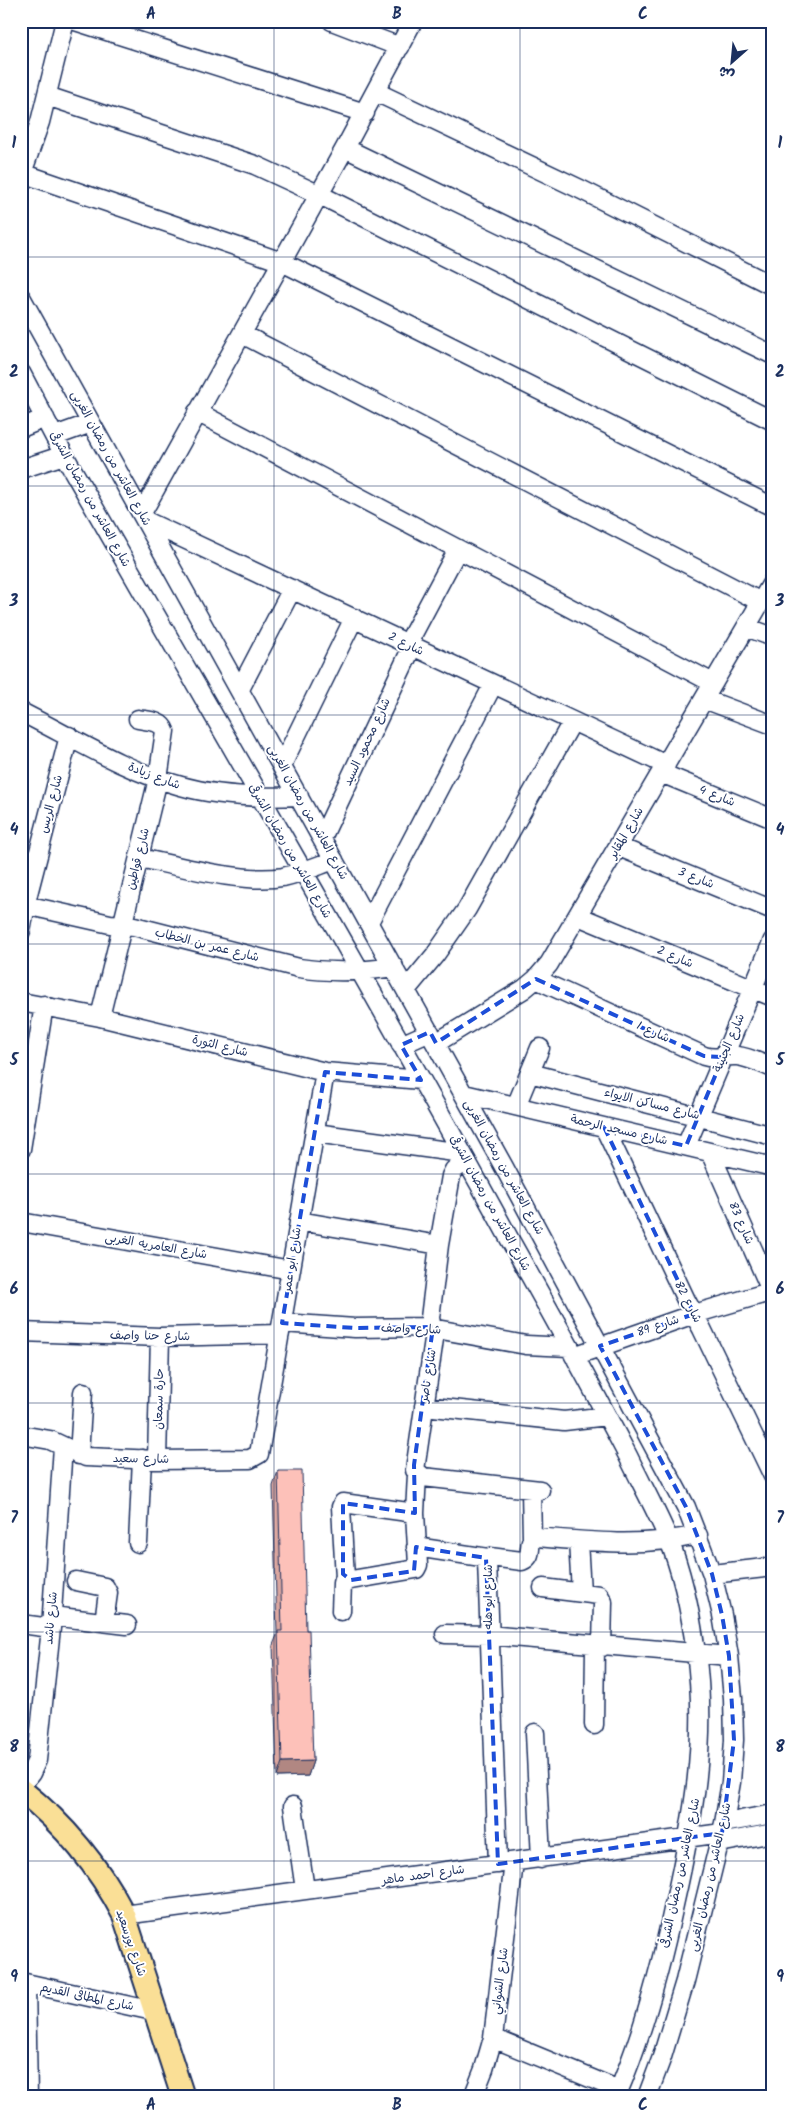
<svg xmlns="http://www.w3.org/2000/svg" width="794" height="2118" font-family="Kalam,'Playpen Sans Arabic',sans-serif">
	<rect width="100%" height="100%" fill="#fff"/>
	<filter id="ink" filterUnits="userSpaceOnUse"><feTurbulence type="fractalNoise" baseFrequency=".02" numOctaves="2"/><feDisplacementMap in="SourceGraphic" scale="10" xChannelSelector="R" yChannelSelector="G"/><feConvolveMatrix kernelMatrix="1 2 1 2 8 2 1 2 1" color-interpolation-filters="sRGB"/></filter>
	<g filter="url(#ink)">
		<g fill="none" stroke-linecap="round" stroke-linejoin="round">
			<g stroke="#1b2f5e" stroke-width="21">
				<path id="minor" d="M75,21L365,113
					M332,21L400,47
					M376,92L582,190L773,286
					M47,96L255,165L320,195L773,421
					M345,148L773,355
					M22,173L282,262L773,507
					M21,176L40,122L65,21
					M21,297L504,1167L686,1507L712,1574L722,1615L729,1656L733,1698L734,1740L731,1782L724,1823L685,1981L662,2057L647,2097
					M242,334L761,602
					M21,373L64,455C213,716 366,976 510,1240C550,1311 590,1383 628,1456C641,1483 656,1510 668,1538C683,1573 691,1615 696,1653C708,1739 693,1821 674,1905C660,1971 643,2035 616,2097
					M197,412L713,683
					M21,428L45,418
					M55,436L91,423
					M21,469L64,455
					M142,513L345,148L413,21
					M146,521L666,765
					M746,627L773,637
					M407,645L458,549
					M240,689L292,589
					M704,699L773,725
					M21,712C73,738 125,771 181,786C220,797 259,798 299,796
					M282,765L354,618
					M661,773L773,819
					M322,838L412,647
					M619,847L773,910
					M139,858C179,866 244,884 283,877C301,873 317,866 334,860
					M21,904L110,924L134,926L299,968C331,973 361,972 394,967
					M578,916L773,997
					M369,922L493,685
					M21,931L28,894L69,736
					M536,979L704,1056C716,1060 725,1055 737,1056C749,1057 762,1064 773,1068
					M406,990L435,955L467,909L572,722
					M21,1002L100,1017L325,1072L421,1080
					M100,1017L158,779L165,731C161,720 148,721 138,719
					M436,1043L524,989L536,979L549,964L773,581
					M401,1045L430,1032
					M530,1073L773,1136
					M464,1094L773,1167
					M516,1106L540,1048
					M604,1127L686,1300L702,1329L773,1476
					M315,1133L462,1153
					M686,1146L773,940
					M21,1149L44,1005
					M710,1152L773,1295
					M466,1160L454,1170L451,1176L439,1245L430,1318L434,1339L415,1470L423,1477L540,1490
					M299,1221L439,1245
					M21,1222L291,1270
					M282,1323L355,1328L425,1327L526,1345L569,1347
					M21,1332L160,1337L280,1334
					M574,1356L694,1314L773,1291
					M424,1406L564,1421L607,1416
					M21,1435L50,1440L86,1457L157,1460L250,1459L259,1454L325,1072
					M79,1455L83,1392
					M157,1460L160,1337
					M531,1489L532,1539
					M415,1513L343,1503L341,1507L345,1578L351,1580L416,1569L418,1565L415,1513L417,1474
					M578,1541L581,1592
					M138,1543L142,1459
					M416,1547L488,1558
					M712,1574L773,1567
					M76,1581L105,1587L108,1593L104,1622
					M543,1588L599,1595L603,1602L602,1647
					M341,1611L342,1583L345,1578
					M52,1616L127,1625
					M21,1624L51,1628
					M445,1634L488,1635L729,1656
					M594,1725L595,1646
					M535,1733L541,1859
					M21,1786L31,1773L37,1760L51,1628L63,1446
					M293,1806L305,1890
					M724,1823L773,1814
					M719,1843L773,1833
					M498,1864L487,1560L490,1557L522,1561C532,1557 529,1550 531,1541L537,1537C591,1542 644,1547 698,1535
					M124,1915L722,1833
					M21,1982L153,2011
					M26,1983L28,2097
					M493,2038L619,2090
					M473,2097L484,2069L493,2038L514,1862"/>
			</g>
			<g stroke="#1b2f5e" stroke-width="26">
				<path id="major" d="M21,1790C65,1825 98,1865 124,1915L183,2097"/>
			</g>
			<use href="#minor" stroke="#fff" stroke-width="18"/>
			<use href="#major" stroke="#fadf96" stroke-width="22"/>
		</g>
		<path fill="#daa69f" stroke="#1b2f5e" d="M278,1471L306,1630L313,1761L308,1776L277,1777L273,1645L277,1635L273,1486Z"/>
		<path fill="#b18782" stroke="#1b2f5e" d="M313,1761L308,1776L277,1777L282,1762Z"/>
		<path fill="#fdc1b9" stroke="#1b2f5e" d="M278,1471H302L306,1630H309L313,1761L282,1762L278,1631H282Z"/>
	</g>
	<path fill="none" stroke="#1d4ed8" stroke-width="4" stroke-dasharray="10 6" stroke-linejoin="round" d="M536,979L704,1056L723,1057L686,1146L604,1127L694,1314L600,1346L686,1507L712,1574L722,1615L729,1656L734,1740L722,1833L498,1864L486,1558L416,1547L414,1571L351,1580L343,1574V1503L415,1513L414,1465L433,1327L355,1328L282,1323L325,1072L421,1080L401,1045L430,1032L436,1043Z"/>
	<path fill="none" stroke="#1b2f5e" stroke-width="1" stroke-opacity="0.55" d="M274,21V2097M520,21V2097M21,257H773M21,486H773M21,715H773M21,944H773M21,1174H773M21,1403H773M21,1632H773M21,1861H773"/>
	<g text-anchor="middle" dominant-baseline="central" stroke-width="4" stroke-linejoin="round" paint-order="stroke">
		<g font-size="12" fill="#1b2f5e" stroke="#fff">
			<text transform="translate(111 458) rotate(61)">شارع العاشر من رمضان الغربى</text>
			<text transform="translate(90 499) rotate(61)">شارع العاشر من رمضان الشرقى</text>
			<text transform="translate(406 644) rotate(26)">شارع 2</text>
			<text transform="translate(367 742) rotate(-65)">شارع محمود السيد</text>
			<text transform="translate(154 776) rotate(21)">شارع زيادة</text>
			<text transform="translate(717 796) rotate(22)">شارع 4</text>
			<text transform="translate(51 804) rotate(-75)">شارع الريس</text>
			<text transform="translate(308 812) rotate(61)">شارع العاشر من رمضان الغربى</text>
			<text transform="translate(626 833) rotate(-60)">شارع المقابر</text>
			<text transform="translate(290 851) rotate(60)">شارع العاشر من رمضان الشرقى</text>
			<text transform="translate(138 859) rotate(-76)">شارع قواطين</text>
			<text transform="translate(696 878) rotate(22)">شارع 3</text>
			<text transform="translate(207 945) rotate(14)">شارع عمر بن الخطاب</text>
			<text transform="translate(675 957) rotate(23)">شارع 2</text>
			<text transform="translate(653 1032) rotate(24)">شارع 1</text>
			<text transform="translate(729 1043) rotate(-67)">شارع الجنينة</text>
			<text transform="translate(220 1046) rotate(14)">شارع الثورة</text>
			<text transform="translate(652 1104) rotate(14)">شارع مساكن الايواء</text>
			<text transform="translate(619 1130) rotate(13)">شارع مسجد الرحمة</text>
			<text transform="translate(504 1167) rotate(61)">شارع العاشر من رمضان الغربى</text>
			<text transform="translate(490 1203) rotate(61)">شارع العاشر من رمضان الشرقى</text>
			<text transform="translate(741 1223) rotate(66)">شارع 83</text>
			<text transform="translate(156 1246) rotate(10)">شارع العامريه الغربى</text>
			<text transform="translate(292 1260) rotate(-81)">شارع ابو عمر</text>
			<text transform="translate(688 1302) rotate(62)">شارع 82</text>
			<text transform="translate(658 1326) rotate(-19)">شارع 89</text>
			<text transform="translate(411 1329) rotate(2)">شارع واصف</text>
			<text transform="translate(150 1336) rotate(1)">شارع حنا واصف</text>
			<text transform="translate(428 1376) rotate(-81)">شارع ناصر</text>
			<text transform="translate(159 1399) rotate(-89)">حارة سمعان</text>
			<text transform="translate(141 1459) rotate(1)">شارع سعيد</text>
			<text transform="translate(488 1597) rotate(-90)">شارع ابو هله</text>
			<text transform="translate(51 1618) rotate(-85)">شارع ناشد</text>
			<text transform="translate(680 1873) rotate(-78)">شارع العاشر من رمضان الشرقى</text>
			<text transform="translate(423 1875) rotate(-8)">شارع احمد ماهر</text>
			<text transform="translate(710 1877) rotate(-77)">شارع العاشر من رمضان الغربى</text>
			<text transform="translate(131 1943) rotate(71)">شارع بورسعيد</text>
			<text transform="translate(500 1981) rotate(-83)">شارع الشواني</text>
			<text transform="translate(87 1997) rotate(12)">شارع المطافى القديم</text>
		</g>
	</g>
	<rect width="794" height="2118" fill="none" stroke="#fff" stroke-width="55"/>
	<g transform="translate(732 62) rotate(207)" stroke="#ffffff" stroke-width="4" paint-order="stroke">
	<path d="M0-4L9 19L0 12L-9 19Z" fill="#1b2f5e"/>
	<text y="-8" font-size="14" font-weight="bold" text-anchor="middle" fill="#1b2f5e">ش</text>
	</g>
	<rect x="28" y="28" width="738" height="2062" fill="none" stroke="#1b2f5e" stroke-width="2"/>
	<g font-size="16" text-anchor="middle" font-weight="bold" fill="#1b2f5e">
		<text x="151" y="19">A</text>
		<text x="397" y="19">B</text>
		<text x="643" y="19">C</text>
		<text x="14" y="148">1</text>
		<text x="780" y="148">1</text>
		<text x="14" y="377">2</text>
		<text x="780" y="377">2</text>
		<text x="14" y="606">3</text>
		<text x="780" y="606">3</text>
		<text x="14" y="835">4</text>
		<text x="780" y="835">4</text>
		<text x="14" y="1065">5</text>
		<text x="780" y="1065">5</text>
		<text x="14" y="1294">6</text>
		<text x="780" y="1294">6</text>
		<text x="14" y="1523">7</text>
		<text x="780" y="1523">7</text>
		<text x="14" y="1752">8</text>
		<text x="780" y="1752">8</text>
		<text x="14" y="1982">9</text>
		<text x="780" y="1982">9</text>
		<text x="151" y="2110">A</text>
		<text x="397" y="2110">B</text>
		<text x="643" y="2110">C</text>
	</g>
</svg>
